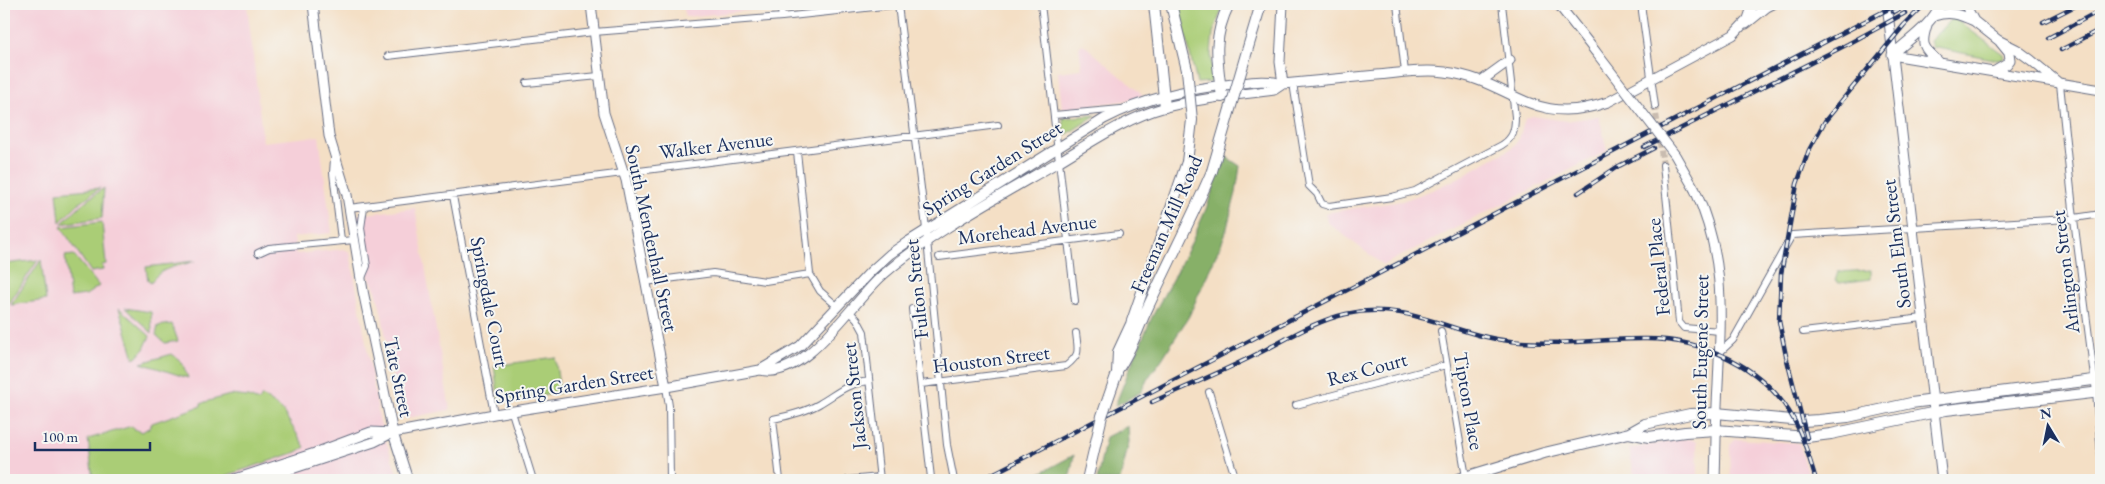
<svg xmlns="http://www.w3.org/2000/svg" width="2105" height="484" font-family="'EB Garamond',serif">
	<rect width="100%" height="100%" fill="#f6f6f2"/>
	<filter id="ink" filterUnits="userSpaceOnUse"><feTurbulence type="fractalNoise" baseFrequency=".02" numOctaves="2"/><feDisplacementMap in="SourceGraphic" scale="10" xChannelSelector="R" yChannelSelector="G"/><feConvolveMatrix kernelMatrix="1 2 1 2 8 2 1 2 1" color-interpolation-filters="sRGB"/></filter>
	<filter id="wash" filterUnits="userSpaceOnUse"><feTurbulence type="fractalNoise" baseFrequency=".0096" numOctaves="4" result="noise"/><feDisplacementMap in="SourceGraphic" scale="20" xChannelSelector="R" yChannelSelector="G"/><feGaussianBlur stdDeviation="1.12" result="paint"/><feColorMatrix in="noise" values="0 0 0 0 0 0 0 0 0 0 0 0 0 0 0 0 0 1.4 0 .05"/><feComposite in="paint" operator="in"/></filter>
	<g filter="url(#wash)">
		<rect width="100%" height="100%" fill="#f4dfc5"/>
		<path fill="#f5cfd9" d="M4,4H247L263,142L319,136L332,233L294,237L296,254L344,249L350,252L380,422L399,480H4Z
			M683,4H817L685,17Z
			M1083,44L1143,95L1131,100L1062,109L1058,72L1082,69L1079,47Z
			M1532,116L1567,121L1599,116L1607,151L1383,265L1327,222L1325,213L1402,201L1430,191L1454,180L1512,148L1519,139L1525,119Z
			M415,208L450,410L407,418L402,417L399,412L382,315L376,291L364,266L357,215Z
			M1679,439H1691L1697,442L1698,480H1635L1629,449Z
			M1736,439L1799,443L1810,480H1731L1730,445Z"/>
		<path fill="#aacd76" stroke="#627e6a" d="M1178,4H1224L1213,33L1211,53L1212,82L1197,83Z
			M1955,19L2003,54L2004,59L1998,60L1932,47L1930,41L1950,20Z
			M1096,115L1066,135L1064,134L1063,118Z
			M100,188L78,204L60,222L57,192Z
			M104,188L102,218L61,224L83,203Z
			M102,222L106,264L102,265L103,270L91,272L61,227Z
			M74,255L99,286L86,295L70,297L65,256Z
			M38,260L8,305L4,306V284L5,295H7L4,264Z
			M41,260L46,300L11,305Z
			M195,261C180,266 159,267 151,283L148,281L146,267Z
			M1871,270V279L1839,283L1835,281L1838,272Z
			M119,308L150,336L144,349L136,358H134Z
			M125,308L151,312L152,333Z
			M172,324L178,341L165,343L156,335L158,326Z
			M172,354L182,362L188,378L141,363Z
			M555,357L560,393L499,402L494,366Z
			M230,395L248,397L259,401L262,396L282,410L305,447L297,452L213,480H93L88,439L132,426L134,429L142,432L150,427L152,423L201,406V404L205,402Z"/>
		<path fill="#87b067" stroke="#517062" d="M1225,156L1240,166L1236,193L1225,235L1189,316L1162,359L1148,378L1141,392L1115,406L1129,370L1152,317L1189,248L1206,209Z
			M1128,426L1129,442L1120,480H1097L1106,437Z
			M1074,455L1069,480H1029V479Z"/>
	</g>
	<g filter="url(#ink)">
		<g fill="none" stroke-linecap="round" stroke-linejoin="round">
			<path stroke="#c9bcb0" stroke-width="6" stroke-dasharray="6 3" stroke-linecap="butt" d="M1655,106L1663,165"/>
			<g stroke="#676d82" stroke-width="8">
				<path id="street" d="M780,4L782,17
					M1041,4L1075,301
					M1397,4L1405,72
					M1641,4L1655,106
					M898,5L925,220L947,445L954,480
					M388,56L594,32L782,17L902,4
					M527,83L599,76
					M1293,83L1309,186L1317,194L1322,204L1329,206L1392,197L1415,191L1502,145C1513,138 1515,130 1515,117L1502,4
					M2060,84L2074,219L2096,392L2101,456
					M1054,115L1121,109
					M797,152L810,274L820,291L838,307
					M334,159L333,173L341,240
					M1663,165L1679,322L1684,328L1720,331
					M453,196L494,414
					M349,208L998,125
					M258,253L269,248L354,240
					M939,257L1119,234
					M361,280L367,266L361,228L364,207
					M645,282L713,273L765,281L810,274
					M912,309L931,478L929,480
					M850,312L857,319L864,332L880,480
					M1441,331L1466,477
					M1803,332L1923,318
					M1719,353L1733,340L1792,235L2068,219L2101,214
					M921,384L1066,366C1081,354 1078,351 1076,333
					M666,387L669,406L670,480
					M1209,392L1236,480
					M1296,405L1446,365
					M512,412L533,480
					M780,480L773,419C788,416 805,412 819,404C838,393 845,384 869,381
					M848,480L880,477"/>
			</g>
			<g stroke="#676d82" stroke-width="11">
				<path id="secondary" d="M313,4L329,136L347,195L363,291L393,433L408,480
					M591,4L604,113L626,180L666,387
					M1558,4L1595,51
					M1887,4L1942,480
					M1965,4L1974,21L1998,40L2016,49L2031,60L2060,84
					M1934,16C1950,11 1959,14 1974,21
					M1746,24L1767,7L1773,4
					M1927,25C1920,46 1924,48 1939,62
					M1892,55L2101,90
					M1892,55C1908,40 1933,24 1940,4
					M1995,71L2007,64L2010,60L2009,53L2000,42
					M1481,81L1510,60
					M1283,84L1280,62L1283,4
					M1695,190C1726,258 1721,313 1718,385C1716,417 1716,448 1715,480
					M760,370C805,382 854,299 884,274C935,230 1000,196 1058,162C1093,141 1126,118 1166,107C1201,98 1238,95 1274,90L1283,84
					M232,480L315,453L371,432L393,433L494,414L666,387L760,370L800,346L871,271L890,254L909,241L1104,119C1145,98 1187,89 1233,84C1250,82 1266,79 1283,84C1314,81 1346,78 1377,75C1400,73 1423,69 1445,72C1512,80 1530,129 1608,102L1733,35L1748,19L1753,4
					M258,480L374,442L390,434"/>
			</g>
			<g stroke="#676d82" stroke-width="12">
				<path id="primary" d="M1154,4L1165,107
					M1171,4L1187,70
					M1247,51L1261,4
					M1222,97C1217,61 1212,38 1229,4
					M1118,369C1132,350 1138,327 1148,307C1169,261 1192,218 1212,171
					M1117,373L1118,352L1131,324L1187,162
					M1629,433L1649,437L1685,432L1716,430L1807,437L1831,434L1946,410L2101,392
					M1455,480L1544,453L1629,433L1645,424L1690,414L1716,413L1803,421L1819,420L1848,417L1911,403L2101,379"/>
			</g>
			<use href="#street" stroke="#fff" stroke-width="6"/>
			<use href="#secondary" stroke="#fff" stroke-width="9"/>
			<use href="#primary" stroke="#fff" stroke-width="10"/>
			<g stroke="#1b2f5e" stroke-width="4.5">
				<path id="rail" d="M1893,12L1908,4
					M2043,22L2079,4
					M2048,38L2101,10
					M2061,50L2101,29
					M1644,147L1848,44L1905,13
					M1578,193L1617,167L1654,148
					M1152,402C1188,386 1224,371 1259,353C1287,339 1315,321 1346,314C1408,300 1452,335 1510,341C1554,346 1599,339 1643,339C1702,338 1765,366 1794,420C1804,438 1810,460 1816,480
					M1807,438L1786,356L1779,321L1781,274L1797,184L1809,150L1825,121L1904,25L1925,4
					M981,480L1898,4"/>
			</g>
			<use href="#rail" stroke="#f6f6f2" stroke-width="2.5" stroke-dasharray="8" stroke-linecap="butt"/>
			<g stroke="#676d82" stroke-width="11" stroke-linecap="butt">
				<path id="secondary-bridge" d="M1595,51L1675,155L1695,190"/>
			</g>
			<g stroke="#676d82" stroke-width="12" stroke-linecap="butt">
				<path id="primary-bridge" d="M1187,162L1192,120L1187,70
					M1212,171L1247,51
					M1087,480L1102,416L1117,373"/>
			</g>
			<use href="#secondary-bridge" stroke="#fff" stroke-width="9"/>
			<use href="#primary-bridge" stroke="#fff" stroke-width="10"/>
		</g>
	</g>
	<g text-anchor="middle" dominant-baseline="central" stroke-width="4" stroke-linejoin="round" paint-order="stroke">
		<g font-size="20" fill="#1b2f5e" stroke="#f6f6f2">
			<text transform="translate(716 145) rotate(-7)">Walker Avenue</text>
			<text transform="translate(992 168) rotate(-32)">Spring Garden Street</text>
			<text transform="translate(1166 224) rotate(-66)">Freeman Mill Road</text>
			<text transform="translate(1027 229) rotate(-7)">Morehead Avenue</text>
			<text transform="translate(652 238) rotate(78)">South Mendenhall Street</text>
			<text transform="translate(1896 244) rotate(-97)">South Elm Street</text>
			<text transform="translate(1658 267) rotate(-96)">Federal Place</text>
			<text transform="translate(2065 272) rotate(-97)">Arlington Street</text>
			<text transform="translate(916 289) rotate(-96)">Fulton Street</text>
			<text transform="translate(490 302) rotate(79)">Springdale Court</text>
			<text transform="translate(1700 352) rotate(-89)">South Eugene Street</text>
			<text transform="translate(991 359) rotate(-7)">Houston Street</text>
			<text transform="translate(1367 369) rotate(-15)">Rex Court</text>
			<text transform="translate(399 377) rotate(78)">Tate Street</text>
			<text transform="translate(574 384) rotate(-9)">Spring Garden Street</text>
			<text transform="translate(854 396) rotate(-96)">Jackson Street</text>
			<text transform="translate(1469 401) rotate(80)">Tipton Place</text>
		</g>
	</g>
	<rect width="2105" height="484" fill="none" stroke="#f6f6f2" stroke-width="20"/>
	<g transform="translate(2048 426) rotate(350)" stroke="#f6f6f2" stroke-width="4" paint-order="stroke">
	<path d="M0-4L9 19L0 12L-9 19Z" fill="#1b2f5e"/>
	<text y="-8" font-size="14" font-weight="bold" text-anchor="middle" fill="#1b2f5e">N</text>
	</g>
	<path d="M35 442v8h115v-8" fill="none" stroke="#1b2f5e" stroke-width="2.5"/>
	<text x="42" y="442" font-size="15" fill="#1b2f5e" stroke="#f6f6f2" stroke-width="4" paint-order="stroke">100 m</text>
</svg>
